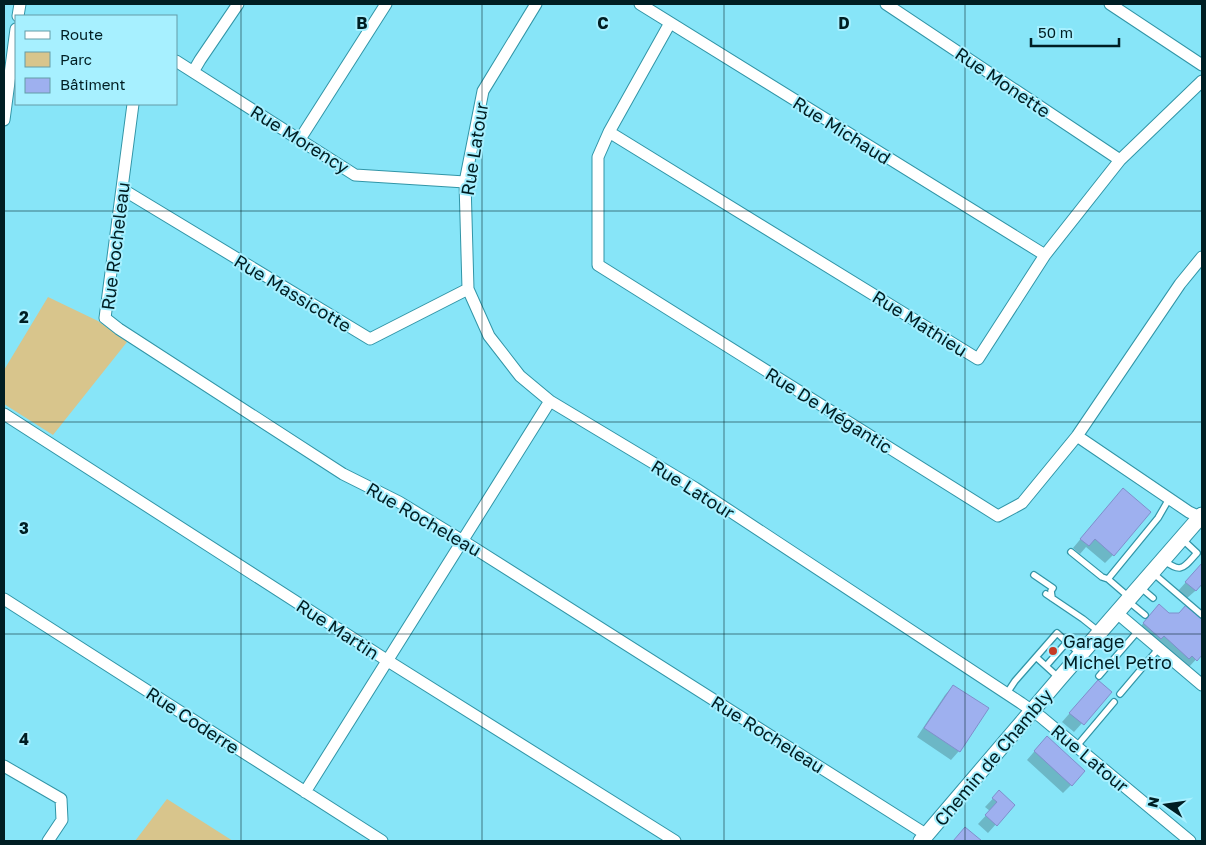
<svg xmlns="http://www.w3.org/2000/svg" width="1206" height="845" font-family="'Golos Text',sans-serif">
	<rect width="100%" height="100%" fill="#87e5f8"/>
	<path fill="#d8c58c" d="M48,297L98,321L127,342L53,435L4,404V370Z
		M167,799L233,841H135Z"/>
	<path fill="#0003" d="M1115,498L1113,555L1105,563L1086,547L1080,554L1073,548Z
		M1202,564V585L1186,599L1178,591Z
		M1186,606L1202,620V653L1188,668L1136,632L1151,614H1179Z
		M953,686L959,751L951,760L917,737L945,695Z
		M1090,690L1110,692L1074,732L1062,722Z
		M1039,746L1071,785L1063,793L1027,760Z
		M999,792L1013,805L988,833L978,824L990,811L985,807Z"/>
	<path fill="#9eb0ef" stroke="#7f8fcc" d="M1123,488L1151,512L1114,556L1095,539L1089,546L1080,539Z
		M1202,563V584L1196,591L1185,582Z
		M1159,604L1169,613H1179L1186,605L1202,619V655L1197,661L1192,656L1189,659L1164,636L1161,639L1143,623Z
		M1098,680L1112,692L1084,725L1069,713Z
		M953,685L989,708L960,752L924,728Z
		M1047,736L1085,771L1072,786L1034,751Z
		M999,790L1015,805L997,826L985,815L997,802L992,798Z
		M965,827L982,841H953Z"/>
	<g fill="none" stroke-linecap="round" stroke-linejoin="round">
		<g stroke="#3195a7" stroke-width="8">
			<path id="service" d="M1071,552L1102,577L1108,579
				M1163,560C1182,574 1183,568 1197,553L1182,539
				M1153,573L1202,615
				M1034,575L1053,588L1051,591L1052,598
				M1140,587L1153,598
				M1046,594L1083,619L1098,631
				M1130,598L1108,579L1158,518L1169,499
				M1128,601L1145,615
				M1046,666L1067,642
				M1099,676L1138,631
				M1059,678L1036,657L1057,633L1079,653
				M1007,693L1015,681L1036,657
				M1120,694L1159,648
				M1076,747L1114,702"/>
		</g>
		<g stroke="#3195a7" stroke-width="13">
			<path id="minor" d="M536,4L483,91L465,182L468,289L489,336L520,376L550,401L695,488L1021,703L1041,717L1190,841
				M640,4L1045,255
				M886,4L1120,160
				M1110,4L1202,65
				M18,16L20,4
				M670,23L609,132L598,157V265L998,516L1022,503L1077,436L1180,284L1202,257
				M176,61L355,175L465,182
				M193,72L200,60L238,4
				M133,104L105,318L119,329L343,474L399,502L463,541L927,835
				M4,120L16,29
				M609,132L978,359L1045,255L1120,160L1202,81
				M300,139L386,4
				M122,189L370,339L468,289
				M4,414L388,661L675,841
				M1077,436L1189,512L1202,518
				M4,599L382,841
				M1117,613L1202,685
				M4,766L61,799L62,820L48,841
				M305,792L550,401"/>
		</g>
		<g stroke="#3195a7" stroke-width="17">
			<path id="tertiary" d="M921,841L1060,678L1202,515"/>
		</g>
		<use href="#service" stroke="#fff" stroke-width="5.5"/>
		<use href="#minor" stroke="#fff" stroke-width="11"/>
		<use href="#tertiary" stroke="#fff" stroke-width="15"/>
	</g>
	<path fill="none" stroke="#001e23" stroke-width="1" stroke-opacity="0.55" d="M241,4V841M482,4V841M724,4V841M965,4V841M4,211H1202M4,422H1202M4,634H1202"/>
	<circle fill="#c63b24" stroke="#a7f0ff" stroke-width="2" cx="1053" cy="651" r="5"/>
	<g text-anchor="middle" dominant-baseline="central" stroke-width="4" stroke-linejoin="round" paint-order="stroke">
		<g font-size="18" fill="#001e23" stroke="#a7f0ff">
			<text transform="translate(1003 82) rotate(34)">Rue Monette</text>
			<text transform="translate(842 130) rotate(32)">Rue Michaud</text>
			<text transform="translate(300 139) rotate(32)">Rue Morency</text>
			<text transform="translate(474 149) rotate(-81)">Rue Latour</text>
			<text transform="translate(115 246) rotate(-83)">Rue Rocheleau</text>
			<text transform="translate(293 293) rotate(31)">Rue Massicotte</text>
			<text transform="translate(920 323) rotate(32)">Rue Mathieu</text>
			<text transform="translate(829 410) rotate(32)">Rue De Mégantic</text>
			<text transform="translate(693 489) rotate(32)">Rue Latour</text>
			<text transform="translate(424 519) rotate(30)">Rue Rocheleau</text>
			<text transform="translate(338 629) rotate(33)">Rue Martin</text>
			<text transform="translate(193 720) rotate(33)">Rue Coderre</text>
			<text transform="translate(768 734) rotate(32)">Rue Rocheleau</text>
			<text transform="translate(993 757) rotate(-50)">Chemin de Chambly</text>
			<text transform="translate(1090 758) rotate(40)">Rue Latour</text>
		</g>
		<g font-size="18" fill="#001e23" stroke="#a7f0ff" text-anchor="start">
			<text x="1063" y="641">Garage<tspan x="1063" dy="21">Michel Petro</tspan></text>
		</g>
	</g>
	<g font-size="16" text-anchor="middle" font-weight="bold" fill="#001e23" stroke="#a7f0ff" stroke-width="4" stroke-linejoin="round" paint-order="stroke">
		<text x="362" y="29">B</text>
		<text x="603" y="29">C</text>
		<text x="844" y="29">D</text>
		<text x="24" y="323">2</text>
		<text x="24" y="534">3</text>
		<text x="24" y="745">4</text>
	</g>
	<rect width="1206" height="845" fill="none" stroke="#001e23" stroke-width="10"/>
	<rect x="15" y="15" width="162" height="90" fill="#a7f0ff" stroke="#649ca7"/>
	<rect x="25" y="31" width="25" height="8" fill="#ffffff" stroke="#649ca7"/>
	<text x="60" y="40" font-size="15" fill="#001e23">Route</text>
	<rect x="25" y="52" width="25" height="15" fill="#d8c58c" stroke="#649ca7"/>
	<text x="60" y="65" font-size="15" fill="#001e23">Parc</text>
	<rect x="25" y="78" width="25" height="15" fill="#9eb0ef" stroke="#649ca7"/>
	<text x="60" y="90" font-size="15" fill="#001e23">Bâtiment</text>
	<g transform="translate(1166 805) rotate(283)" stroke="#a7f0ff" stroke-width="4" paint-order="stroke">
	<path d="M0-4L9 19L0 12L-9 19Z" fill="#001e23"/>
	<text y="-8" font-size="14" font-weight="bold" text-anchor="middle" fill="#001e23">N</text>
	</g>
	<path d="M1031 38v8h88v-8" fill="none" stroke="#001e23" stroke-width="2.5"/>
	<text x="1038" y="38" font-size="15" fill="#001e23" stroke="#a7f0ff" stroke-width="4" paint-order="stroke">50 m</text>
</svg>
